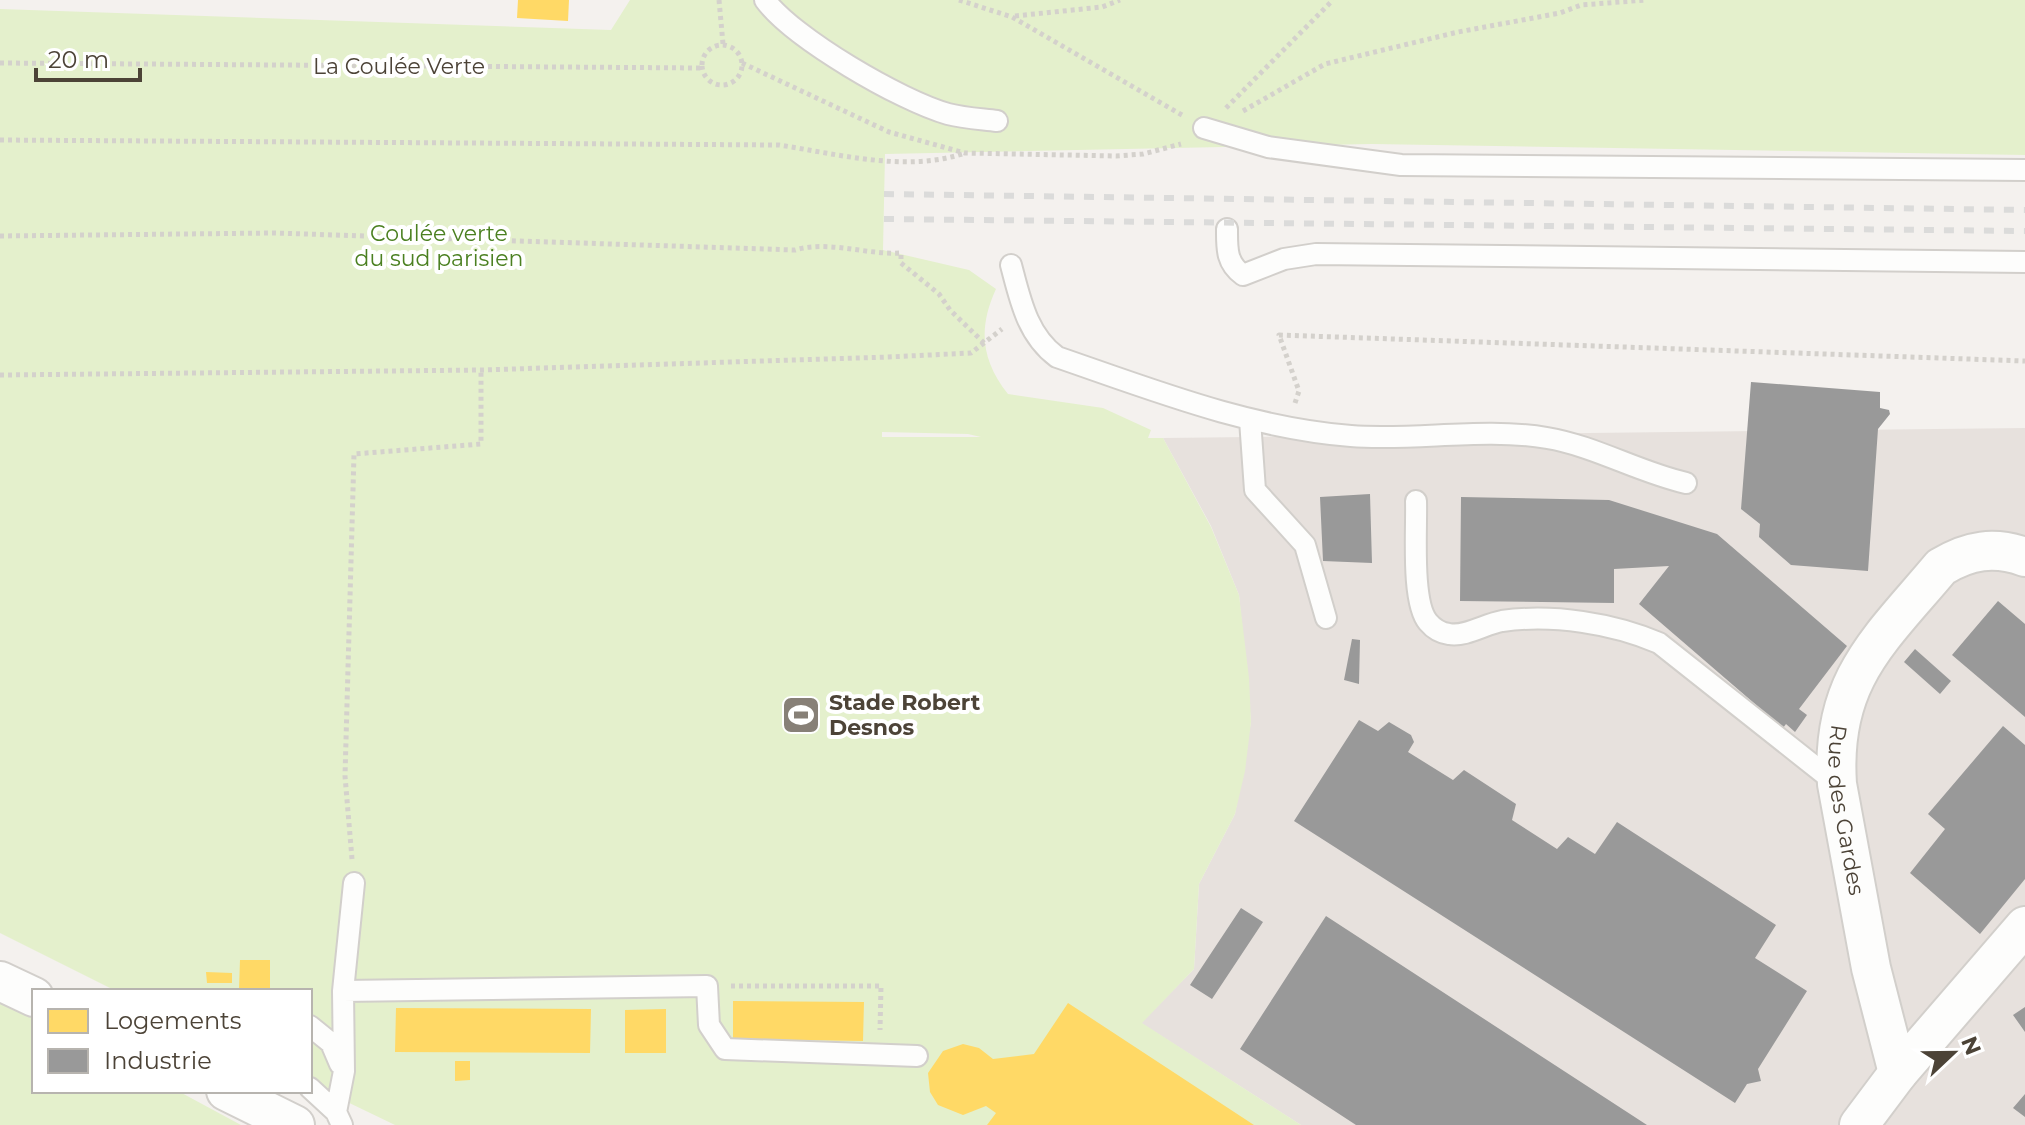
<svg xmlns="http://www.w3.org/2000/svg" width="2025" height="1125" font-family="Montserrat,sans-serif">
	<rect width="100%" height="100%" fill="#f4f1ee"/>
	<path fill="#e7e1dd" d="M2025,428V1125H1301L1141,1023L1194,969L1199,884L1235,814L1251,722L1239,595L1211,526L1163,438Z"/>
	<path fill="#e4f0cc" fill-rule="evenodd" d="M630,0H2025V155L1372,144L885,154L883,250L969,270L996,289C978,328 981,360 1008,394L1103,408L1151,430L1148,438H1163L1211,527L1239,595L1249,678L1251,722L1245,771L1235,814L1199,884L1194,969L1142,1023L1301,1125H395L310,1084V991H116L0,933V9L611,30ZM882,432L968,434L981,437H882Z
		M0,996L34,1014V1091H178L241,1125H0Z"/>
	<path fill="#ffd966" d="M518,0H569L568,21L517,18Z
		M240,960H270V990H239Z
		M206,972L232,973V983H207Z
		M733,1001L864,1002L863,1041L733,1039Z
		M1068,1003L1254,1125H987L996,1113L986,1106L963,1115L938,1105L930,1092L928,1073L943,1051L963,1044L979,1048L993,1059L1034,1054Z
		M396,1008L591,1009L590,1053L395,1052Z
		M666,1009V1053H625V1010Z
		M455,1061H470V1080L455,1081Z"/>
	<path fill="#999" d="M1751,382L1880,392V408L1889,410L1890,414L1878,429L1868,571L1791,565L1759,537L1760,524L1741,509Z
		M1370,494L1372,563L1323,561L1320,497Z
		M1461,497L1609,500L1717,534L1847,646L1799,709L1807,715L1795,732L1786,724L1783,728L1639,604L1669,566L1614,569V603L1460,601Z
		M1998,601L2025,624V717L1952,655Z
		M1352,639L1360,640L1359,684L1344,680Z
		M1915,649L1951,681L1940,694L1904,662Z
		M1359,720L1378,731L1389,722L1411,735L1414,742L1408,752L1453,780L1464,770L1516,804L1512,820L1557,849L1568,837L1595,854L1617,822L1776,925L1755,958L1807,991L1758,1069L1761,1081L1747,1084L1735,1103L1294,821Z
		M2003,726L2025,745V879L1980,934L1910,873L1945,829L1928,814Z
		M1241,908L1263,922L1212,999L1190,985Z
		M1326,916L1647,1125H1356L1240,1049Z
		M2025,1007V1032L2013,1015Z
		M2025,1094V1117L2013,1108Z"/>
	<g fill="none" stroke-linecap="round" stroke-linejoin="round">
		<g stroke="#d2cfcb" stroke-width="24">
			<path id="service" d="M765,0C793,38 901,101 948,114C963,118 981,119 997,121
				M1204,128L1268,147L1401,165L2025,170
				M1227,229C1227,248 1226,263 1243,275L1284,259L1316,254L2025,262
				M1011,265C1020,299 1027,335 1057,357C1153,390 1249,428 1351,436C1416,441 1483,427 1547,438C1595,446 1638,472 1686,483
				M1250,420L1255,490L1305,545L1326,618
				M1416,501C1417,528 1411,602 1428,622C1433,628 1441,633 1449,634C1466,637 1485,624 1502,621C1553,614 1612,623 1659,643L1837,784
				M343,991L707,986L709,1025L725,1049L917,1056
				M310,1026L331,1043L340,1064
				M310,1088L336,1112L342,1125
				M336,1112L344,1071L343,991L354,883"/>
		</g>
		<g stroke="#d2cfcb" stroke-width="42">
			<g id="minor">
				<path id="s1" d="M2025,557C1994,546 1969,550 1941,567C1879,641 1830,680 1837,784L1871,968L1898,1073L2025,926"/>
				<path d="M0,981L34,997"/>
				<path d="M226,1091L295,1125"/>
				<path d="M1859,1125L1898,1073"/>
			</g>
		</g>
		<path stroke="#d4d1cc" stroke-width="5" stroke-dasharray="4 4" stroke-linecap="butt" d="M719,0L723,44
			M959,0L1012,17L1182,115
			M1015,16L1102,7L1120,0
			M702 65a20 20 0 1 1 40 0a20 20 0 1 1-40 0Z
			M0,63L701,68
			M742,63L889,132L965,153L1116,156L1143,154L1181,144
			M1226,108L1333,0
			M1243,111L1325,64L1458,32L1560,13L1581,5L1646,0
			M0,140L779,145C838,154 907,173 965,153
			M0,236L274,233L795,250C829,240 865,255 901,253V263L939,294L950,310L984,343
			M0,375L481,370L888,357L971,353L1002,329
			M1295,403L1299,391L1279,335L2025,361
			M352,859L345,776L354,454L481,444V370
			M731,986H881L880,1030"/>
		<use href="#service" stroke="#fdfdfc" stroke-width="20"/>
		<use href="#minor" stroke="#fdfdfc" stroke-width="38"/>
		<path stroke="#dbdbda" stroke-width="6" stroke-dasharray="10 10" stroke-linecap="butt" d="M884,194L2025,210
			M884,219L2025,231"/>
	</g>
	<defs>
		<g id="stadium-square" transform="scale(2)"><rect x="-9" y="-9" width="18" height="18" rx="4" fill="#878077" stroke="#fff"/><path d="M0-5a6.5 5 0 1 0 0 10a6.5 5 0 1 0 0-10ZM-3.5-1.8h7v3.6h-7Z" fill="#fff"/></g>
	</defs>
	<g fill-rule="evenodd">
		<use href="#stadium-square" x="801" y="715"/>
	</g>
	<g text-anchor="middle" dominant-baseline="central" stroke-width="8" stroke-linejoin="round" paint-order="stroke">
		<g font-size="22" fill="#4c4337" stroke="#fff">
			<text x="399" y="66">La Coulée Verte</text>
			<text stroke="none"><textPath href="#s1" startOffset="364">Rue des Gardes</textPath></text>
		</g>
		<g font-size="22" fill="#4b8021" stroke="#fff">
			<text x="439" y="233">Coulée verte<tspan x="439" dy="25">du sud parisien</tspan></text>
		</g>
		<g font-size="22" font-weight="bold" fill="#4c4337" stroke="#fff" text-anchor="start">
			<text x="829" y="702">Stade Robert<tspan x="829" dy="25">Desnos</tspan></text>
		</g>
	</g>
	<rect x="32" y="989" width="280" height="104" fill="#ffffff" stroke="#b7b4af" stroke-width="2"/>
	<rect x="48" y="1009" width="40" height="24" fill="#ffd966" stroke="#b7b4af" stroke-width="2"/>
	<text x="104" y="1029" font-size="24" fill="#4c4337">Logements</text>
	<rect x="48" y="1049" width="40" height="24" fill="#999999" stroke="#b7b4af" stroke-width="2"/>
	<text x="104" y="1069" font-size="24" fill="#4c4337">Industrie</text>
	<g transform="translate(1953 1053) rotate(68)" stroke="#ffffff" stroke-width="6" paint-order="stroke">
	<path d="M0-6L14 30L0 20L-14 30Z" fill="#4c4337"/>
	<text y="-12" font-size="22" font-weight="bold" text-anchor="middle" fill="#4c4337">N</text>
	</g>
	<path d="M36 68v12h104v-12" fill="none" stroke="#4c4337" stroke-width="4"/>
	<text x="48" y="68" font-size="24" fill="#4c4337" stroke="#ffffff" stroke-width="6" paint-order="stroke">20 m</text>
</svg>
